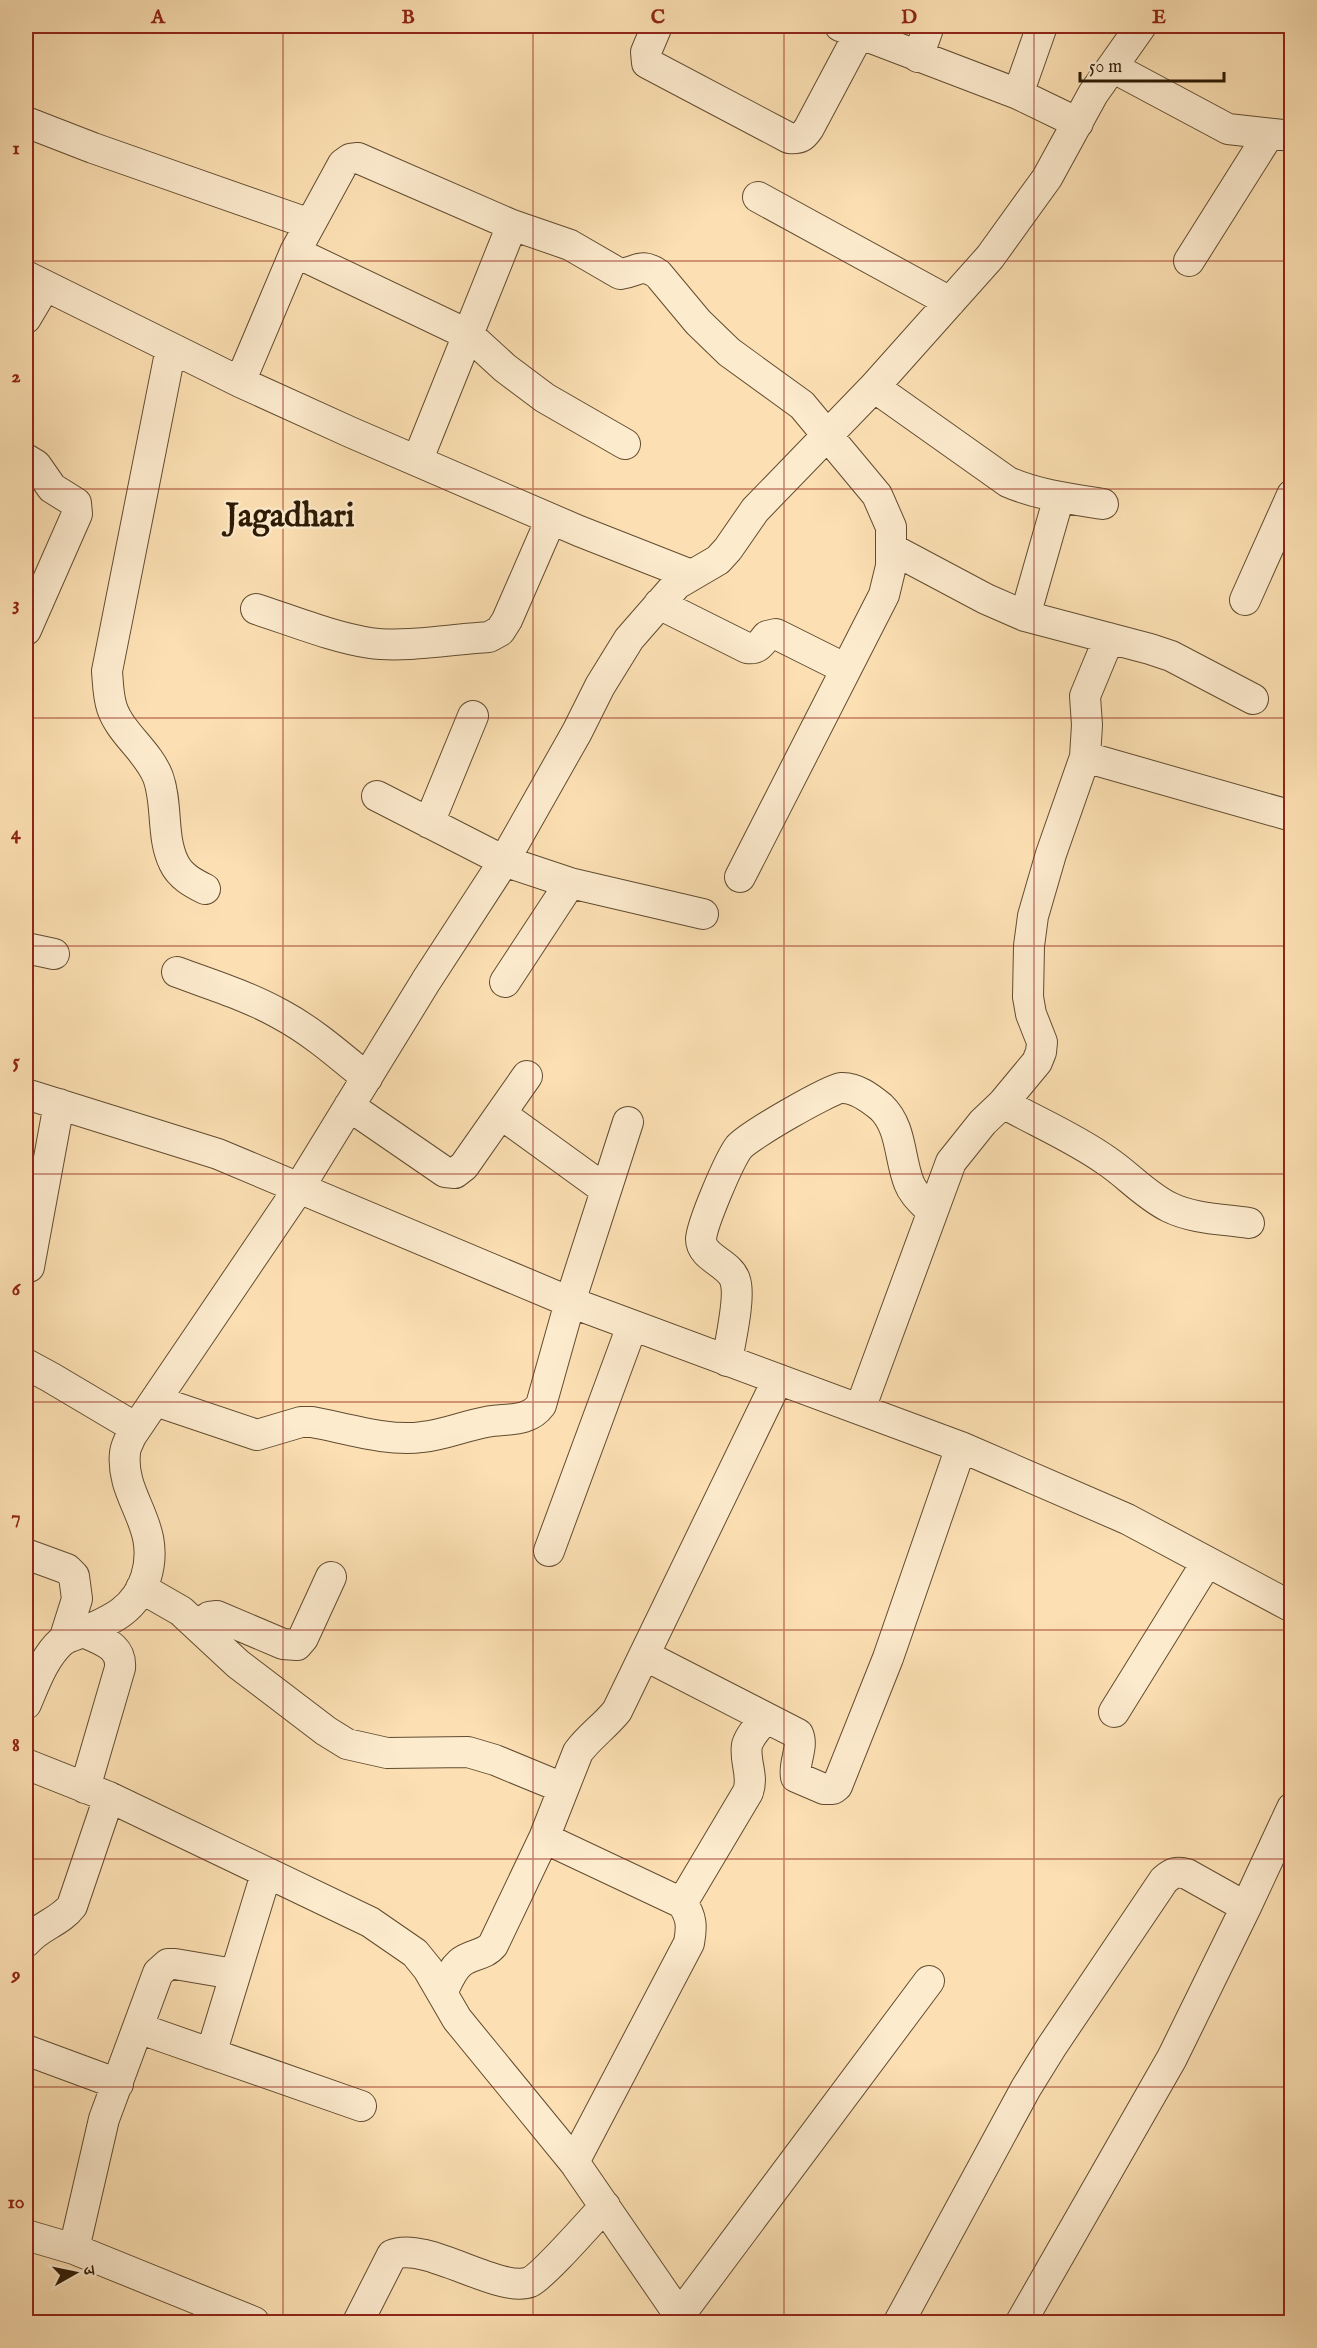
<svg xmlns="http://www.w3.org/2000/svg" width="1317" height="2348" font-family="'IM FELL English','Noto Serif Devanagari',serif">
	<rect width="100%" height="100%" fill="#fce0b3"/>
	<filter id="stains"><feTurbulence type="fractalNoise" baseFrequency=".00333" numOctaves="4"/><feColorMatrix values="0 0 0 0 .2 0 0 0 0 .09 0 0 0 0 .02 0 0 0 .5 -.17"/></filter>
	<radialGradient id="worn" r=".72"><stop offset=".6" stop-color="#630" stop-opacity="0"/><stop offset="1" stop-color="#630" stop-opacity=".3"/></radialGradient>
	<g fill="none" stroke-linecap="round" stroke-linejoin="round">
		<g stroke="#614c30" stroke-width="32">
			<path id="minor" d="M657,26L646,52L647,63L789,138C800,139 803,137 809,128L859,34
				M840,26L1018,94L1078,123
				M918,57L929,26
				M1112,67L1228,129L1292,136
				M1018,94L1042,26
				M26,122L93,148L310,224
				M758,197L950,302
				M295,252L469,335L505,368L545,398L625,444
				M1189,261L1269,134
				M26,276L240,382L350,432L579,531L691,575
				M26,318L45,286
				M171,348L107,671C108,683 108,696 112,708C121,734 148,751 158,777C168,804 161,837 174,863C180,876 193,883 205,889
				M240,382L295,252L343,164L350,159L358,158L512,225L570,245L620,274C638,272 640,262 658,274L698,322L729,352L802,405L877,495L891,527V566L884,595L740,877
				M874,387L1008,482C1038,495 1071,499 1103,504
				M26,459L36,465L52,488L76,503L77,514L26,630
				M418,459L512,225
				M892,549L986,599L1025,616L1150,649L1171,656L1253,699
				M1245,600L1292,495
				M659,604L747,648C758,650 761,643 767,636L776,634L846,669
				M256,609C293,621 332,637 370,643C404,648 454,639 489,637L500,631L507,620L551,519
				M1025,616L1059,497
				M1085,757L1292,816
				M377,796L504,861L570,883L703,914
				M429,823L473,716
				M26,948L54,954
				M177,972C212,985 248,996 280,1014C312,1031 339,1055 367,1078
				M505,982L570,883
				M26,1094L218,1154L570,1302L961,1447L1127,1519L1292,1607
				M1003,1103C1037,1122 1075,1138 1107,1161C1128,1175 1145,1195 1169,1207C1193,1219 1223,1219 1249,1223
				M349,1106L445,1172L455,1173L464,1166L527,1076
				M501,1114L606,1190
				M29,1267L59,1104
				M727,1361C730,1342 741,1296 735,1280C730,1263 701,1258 701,1239C702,1224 729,1160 739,1147C748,1136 828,1090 841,1088C856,1087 870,1098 881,1107C902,1127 899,1158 909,1183C913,1194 923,1202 931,1211
				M26,1364L50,1377L136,1428
				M156,1401L257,1435L301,1422H312C345,1428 389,1442 422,1437C444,1435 464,1426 486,1422C506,1418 528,1423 541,1405L570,1302L628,1122
				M860,1409L951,1162L983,1122L1003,1103L1037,1062L1041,1052L1042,1042L1031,1014L1028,997L1029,946L1033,916L1051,854L1085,757L1087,725L1085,696L1109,638
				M549,1551L632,1326
				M26,1554L67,1569L74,1576L77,1599L64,1640
				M141,1588L181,1611L238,1664L326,1731L347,1744L387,1753L468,1752L495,1760L563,1788
				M198,1626L209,1617L217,1616L283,1644L297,1645L303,1638L331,1577
				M84,1632C101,1641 122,1645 120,1668L85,1788
				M644,1655L798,1734C804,1747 793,1763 796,1777L824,1789H833L837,1786L888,1658L961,1447
				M26,1704C35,1683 44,1657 62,1641C68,1637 76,1635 83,1632C112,1620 136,1609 146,1577C162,1525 120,1498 125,1453C125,1448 129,1441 131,1436L299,1188L426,981L504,861L577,732L600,686L629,639L677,584L718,560L728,549L755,510L874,387L990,257L1047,178L1093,94L1141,26
				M1114,1712L1207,1562
				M26,1764L109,1797L370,1922L415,1953L428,1969L457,2019L574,2162L684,2322
				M544,1838L682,1903C692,1917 692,1927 689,1943L574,2162
				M682,1903L748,1792C754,1776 744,1761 747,1745C750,1735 759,1726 766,1718
				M26,1942C39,1926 60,1922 72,1906L109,1797
				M442,1993C447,1983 451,1971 460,1963C470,1954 484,1956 493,1945L544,1838L578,1752C590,1736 605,1726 617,1711L778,1379
				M138,2028L361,2106
				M26,2050L118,2084
				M211,2054L266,1874
				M26,2235L74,2249L254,2322
				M74,2249L104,2119L158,1973L168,1964H175L234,1974
				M679,2316L929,1981
				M358,2322L392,2255C425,2240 499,2294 530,2282C544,2275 591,2221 605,2206
				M899,2322L1026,2088L1052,2046L1164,1880C1172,1873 1177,1871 1187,1874L1246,1907
				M1021,2322L1172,2058L1246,1907L1292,1808"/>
		</g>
		<use href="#minor" stroke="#fdebce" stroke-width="30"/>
	</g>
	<path fill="none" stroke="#8f2418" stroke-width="1.5" stroke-opacity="0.55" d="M283,26V2322M533,26V2322M784,26V2322M1034,26V2322M26,261H1292M26,489H1292M26,718H1292M26,946H1292M26,1174H1292M26,1402H1292M26,1630H1292M26,1859H1292M26,2087H1292"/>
	<g text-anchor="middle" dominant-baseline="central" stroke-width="4.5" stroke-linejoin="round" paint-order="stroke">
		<g font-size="33" font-weight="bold" fill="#2d1a04" stroke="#fdebce">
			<text x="290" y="517">Jagadhari</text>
		</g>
	</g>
	<rect width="1317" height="2348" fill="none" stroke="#fce0b3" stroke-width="66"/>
	<g transform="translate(75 2273) rotate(81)" stroke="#fdebce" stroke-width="4.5" paint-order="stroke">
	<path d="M0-4.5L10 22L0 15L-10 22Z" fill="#2d1a04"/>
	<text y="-9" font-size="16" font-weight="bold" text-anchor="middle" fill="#2d1a04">उ</text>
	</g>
	<path d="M1080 72v9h144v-9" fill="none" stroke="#2d1a04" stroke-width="3"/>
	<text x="1089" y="72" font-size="18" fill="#2d1a04" stroke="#fdebce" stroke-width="4.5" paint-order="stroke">50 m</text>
	<rect x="33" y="33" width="1251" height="2282" fill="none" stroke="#8f2418" stroke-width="2"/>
	<g font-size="20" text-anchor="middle" font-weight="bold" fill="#8f2418">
		<text x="158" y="23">A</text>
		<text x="408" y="23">B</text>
		<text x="658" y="23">C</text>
		<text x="909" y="23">D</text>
		<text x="1159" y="23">E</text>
		<text x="16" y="154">1</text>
		<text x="16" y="382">2</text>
		<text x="16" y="610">3</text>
		<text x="16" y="839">4</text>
		<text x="16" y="1067">5</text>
		<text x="16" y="1295">6</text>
		<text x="16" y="1523">7</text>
		<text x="16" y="1751">8</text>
		<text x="16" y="1980">9</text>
		<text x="16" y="2208">10</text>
	</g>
	<rect width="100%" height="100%" filter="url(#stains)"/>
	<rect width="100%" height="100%" fill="url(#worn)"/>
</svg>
